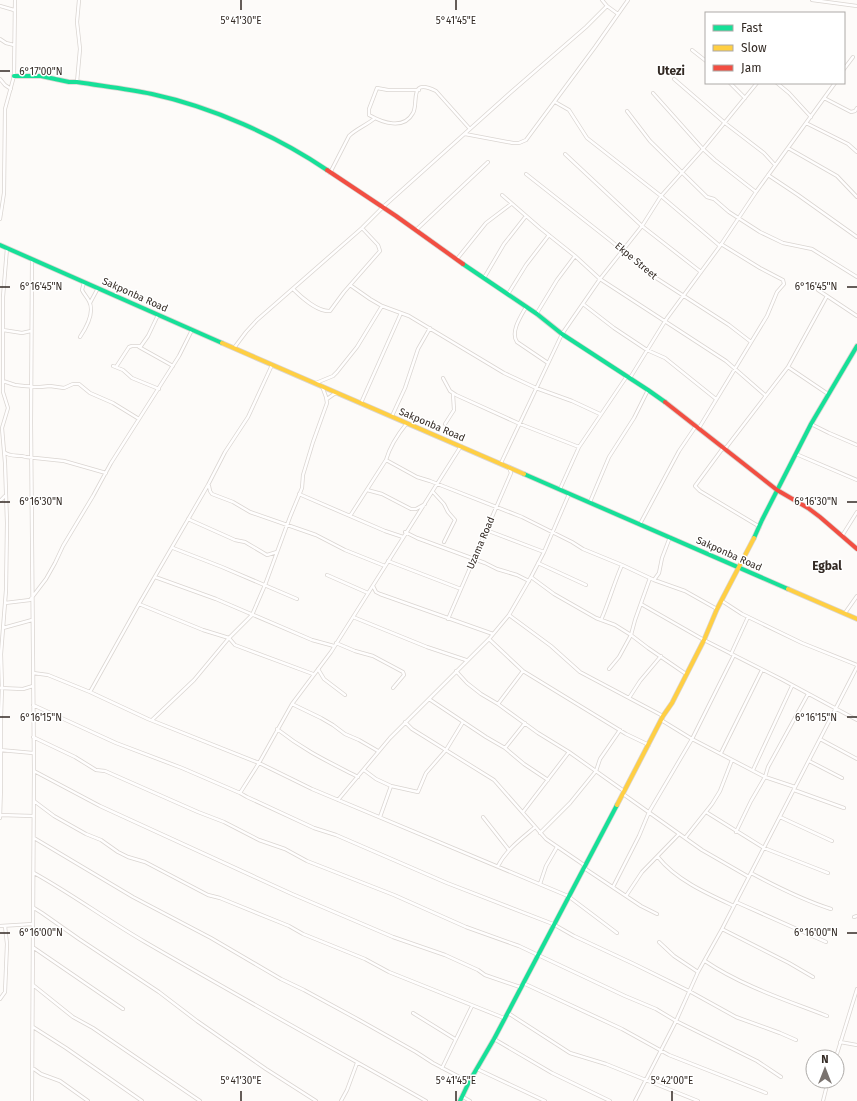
<svg xmlns="http://www.w3.org/2000/svg" width="857" height="1101" font-family="'Fira Sans',sans-serif">
	<rect width="100%" height="100%" fill="#fdfbf9"/>
	<g fill="none" stroke-linecap="round" stroke-linejoin="round">
		<g stroke="#dad5d1" stroke-width="4">
			<path id="street" d="M602,0L607,6L618,14
				M812,0L857,6
				M0,6L14,10
				M0,39L6,43L14,45
				M692,50L706,61
				M844,69L853,57
				M0,79L5,85L11,89
				M674,79L725,123L764,153L775,165
				M77,82L80,49L77,22L79,0
				M730,83L745,98
				M777,83L789,93L811,117
				M419,90H388L377,88L369,109V115C383,123 404,130 413,113C419,103 408,77 436,91L470,129
				M653,93L703,149L715,160L756,192
				M824,98L851,112L855,111L857,108
				M555,102L569,110L587,138L661,196L720,246
				M627,111L650,141L707,197L714,199L729,212L760,232L783,243L812,249L857,277
				M806,123L848,144L857,152
				M465,134L513,143H519L526,140L595,47L628,0
				M788,148L837,176L857,197
				M565,154L642,226L701,272
				M330,173L349,136C356,129 367,125 375,118
				M526,174L611,241L653,276L729,325L751,342
				M768,175L798,195L857,237
				M502,195L540,228L575,256L600,279L726,361L765,395
				M0,219L4,193L5,109L14,76L15,0
				M416,230L488,162
				M457,259L486,223L511,204
				M484,278L504,244L526,216
				M350,285L370,299L382,306L409,316L504,373L536,388L572,401L600,414
				M293,289C301,297 318,312 330,311L344,292L380,251L378,245L362,228
				M818,290L857,316
				M508,294L526,265L549,235
				M90,303L98,288
				M583,304L614,328L647,350L665,358L716,399
				M526,307C521,316 510,332 517,342L548,363
				M537,313L557,280L575,256
				M3,330L22,333L31,331
				M80,337C86,328 95,312 89,301C87,297 84,294 82,290L84,282
				M139,347L173,366
				M234,348L246,332L257,320L362,228L383,207L510,93L586,27L607,6
				M113,366L123,370L132,378L159,389
				M116,367L129,347L132,346H141L148,336L158,315
				M788,367L828,394
				M443,378L450,391L456,395L520,424L579,447
				M630,378L667,318L720,246L756,192L835,83
				M3,381L15,385L24,386L40,387L50,386L64,388L73,384H79L90,393L113,403L139,419
				M316,383L333,376L337,372L357,347L382,306
				M327,399L334,394H337
				M361,403L401,313
				M392,416L405,388L418,349L430,328
				M407,423C398,434 390,446 386,460L417,477L430,481L522,517L572,542L583,549L622,565L654,580L685,591L717,609
				M445,424L454,410L453,394
				M811,424L829,433L857,445
				M699,428L767,316L777,292L784,284L783,280L760,268L721,244
				M723,448L695,486L700,491L760,527
				M725,449L788,367L827,296
				M4,452C11,458 19,454 26,457L64,461L106,473
				M796,454L857,480
				M501,463L562,334L600,279L642,226L661,196L703,149L757,83
				M209,486L210,491L212,494L233,502L250,512L316,535L345,550L385,566
				M560,489L579,447L627,376
				M367,490L382,494L411,509H416L425,504
				M433,492L444,504L448,512L455,520L444,542
				M299,494L385,531L403,537
				M0,501L5,496
				M590,502L609,457L634,418L648,390
				M350,516L386,460
				M188,519L235,540L245,542L267,555L277,552
				M640,524L679,451L696,426
				M486,530L544,552
				M405,532L417,538L485,563L497,569L517,575L529,581
				M842,536L857,512
				M173,548L222,567L297,599
				M388,561L461,589
				M538,563L586,585
				M327,575L368,593
				M155,577L216,599L312,640L334,646
				M531,577L554,594L596,618L615,625L631,635L648,648L686,674
				M654,580L659,573L662,558L670,537
				M373,586L376,592L380,594L493,634
				M722,601L742,614L802,643L857,665
				M5,603L30,600L46,579L55,563L63,546L93,496L111,463L179,356L192,330
				M139,604L203,630L229,638L235,645L313,674
				M641,604L704,640L781,679L857,720
				M845,613L857,596
				M509,615L551,646L580,672L663,716
				M353,617L427,647L466,660
				M448,619L511,473L509,467
				M601,620C609,602 614,583 622,565
				M3,628L32,620
				M489,639L523,671L626,734L649,745
				M336,643L355,651L373,656L403,672L404,675L393,688
				M731,654L748,617
				M318,669L324,679L345,695
				M609,669L619,657L631,635L635,620L650,578
				M456,671L467,683L481,694L498,704L538,733L569,752L624,791
				M33,673L48,675L90,692L148,719L259,763L312,789L568,896L617,933
				M0,688L23,689L33,686
				M90,692L139,604L208,485L225,452L248,417L272,365
				M629,698L640,681L661,656
				M429,699L486,737L505,748L524,764L548,780
				M292,704L321,718L333,725L345,734L359,740L378,751
				M498,704L523,671
				M33,705L116,743L182,768L240,793
				M152,720L194,680L229,638L252,615L265,585L290,517L302,488L303,475L313,442L327,403L326,397L322,386
				M661,720L692,739L765,777L795,787
				M405,722L412,729L494,780L546,839L584,865
				M277,729C305,751 327,761 358,777
				M33,737L75,757L96,770L105,771L198,812L224,822L259,840L285,849L307,861L394,895L466,927L519,946L625,996L656,1009L676,1021L757,1061L781,1077
				M820,739L857,759
				M505,748L525,723
				M0,750L33,753
				M721,753L762,670
				M809,761L842,778
				M259,763L240,793L247,797L314,828L336,835L447,883L553,924L574,936L634,964L689,991L736,1017L780,1033L796,1040
				M259,763L292,704L331,652L461,446
				M364,770L376,779L391,786L418,792L426,773L446,750L463,722
				M753,770L792,686
				M34,771L100,806L292,894L393,937L445,955L478,970L485,975L520,987
				M794,790L844,808
				M623,794L702,850L749,877
				M338,800L390,738L489,639L509,615L531,577L544,552L569,494
				M34,801L54,816L86,834L101,840L118,852L128,857L145,862L208,895L220,898L289,926L303,934L365,959L389,972L504,1018
				M523,812L569,752
				M706,812L764,848L828,873
				M0,815L33,816
				M380,817L391,786
				M483,817L509,850
				M780,817L832,841
				M0,818L1,786V717L2,688L1,654L6,590L7,523L5,463L2,428L8,408L3,392V297L7,248
				M736,832L751,801L765,777L768,767L808,694
				M540,833L570,803L596,771L600,759L620,730
				M34,838L133,897L211,938L281,979L304,990L361,1021L416,1052L433,1063L469,1082
				M685,838L712,804L720,791L732,760
				M658,857C676,880 708,894 734,906
				M498,866C506,850 521,839 534,828
				M584,868L641,906L657,914
				M34,873C72,894 107,920 145,942C238,996 332,1048 426,1101
				M751,873C777,887 803,900 831,909
				M540,884L546,866L557,847
				M613,887L639,836L649,812L692,739L734,655
				M626,896L642,872L679,834
				M736,902L826,942
				M34,908L42,913L79,939L159,992L197,1021L266,1069L316,1101
				M854,917L857,916
				M0,926L33,924L34,771L31,423L32,259
				M722,929L789,963L813,977
				M659,942L674,956L698,972
				M34,948L123,1009
				M705,961C742,986 786,1000 827,1016
				M523,983L622,1029L669,1055L766,1093
				M33,985L73,1017L93,1028L200,1101
				M0,999L5,992L7,944L5,926
				M413,1013L455,1039
				M508,1013L570,1053L606,1064L698,1101
				M33,1027L66,1048L142,1101
				M494,1039L552,1073L610,1101
				M840,1042L857,1045
				M836,1057L857,989
				M442,1068L472,1006
				M34,1069L41,1074L60,1081L88,1101
				M477,1069L545,1101
				M463,1097L470,1101
				M32,1101L33,924
				M341,1101L347,1090L357,1063
				M635,1101L676,1021L698,972L722,929L857,667
				M823,1101L828,1081"/>
		</g>
		<g stroke="#dad5d1" stroke-width="5.5">
			<path id="fast" d="M14,76H41L69,82H77C102,86 128,89 152,94C212,107 277,136 327,170
				M0,245L222,343
				M463,264L537,314L562,334L648,390L665,402
				M524,474L788,589
				M754,538L762,520L811,424L857,346
				M460,1101L469,1082L494,1039L617,805"/>
		</g>
		<g stroke="#dad5d1" stroke-width="5.5">
			<path id="slow" d="M222,343L524,474
				M788,589L857,619
				M617,805L663,716L672,703L704,640L717,609L754,538"/>
		</g>
		<g stroke="#dad5d1" stroke-width="5.5">
			<path id="jam" d="M327,170L396,216L463,264
				M665,402L777,490L808,508L820,517L857,549"/>
		</g>
		<use href="#street" stroke="#fffefe" stroke-width="2.5"/>
		<use href="#fast" stroke="#16e098" stroke-width="4"/>
		<use href="#slow" stroke="#ffcf43" stroke-width="4"/>
		<use href="#jam" stroke="#f24e42" stroke-width="4"/>
	</g>
	<path fill="none" stroke="#332a24" stroke-width="1.5" d="M241,0V10M456,0V10M0,71H10M0,287H10M847,287H857M0,502H10M847,502H857M0,717H10M847,717H857M0,933H10M847,933H857M241,1091V1101M456,1091V1101M672,1091V1101"/>
	<g text-anchor="middle" dominant-baseline="central" stroke-width="3" stroke-linejoin="round" paint-order="stroke">
		<g font-size="10" fill="#332a24" stroke="#fff">
			<text transform="translate(636 261) rotate(40)">Ekpe Street</text>
			<text transform="translate(135 295) rotate(24)">Sakponba Road</text>
			<text transform="translate(432 425) rotate(23)">Sakponba Road</text>
			<text transform="translate(481 543) rotate(-67)">Uzama Road</text>
			<text transform="translate(729 554) rotate(24)">Sakponba Road</text>
		</g>
		<g font-size="12" font-weight="bold" fill="#332a24" stroke="#fff">
			<text x="671" y="71">Utezi</text>
			<text x="827" y="566">Egbal</text>
		</g>
	</g>
	<g font-size="10" text-anchor="middle" fill="#332a24" stroke="#fff" stroke-width="3" stroke-linejoin="round" paint-order="stroke">
		<text x="241" y="24">5°41'30"E</text>
		<text x="456" y="24">5°41'45"E</text>
		<text x="41" y="75">6°17'00"N</text>
		<text x="41" y="290">6°16'45"N</text>
		<text x="816" y="290">6°16'45"N</text>
		<text x="41" y="505">6°16'30"N</text>
		<text x="816" y="505">6°16'30"N</text>
		<text x="41" y="721">6°16'15"N</text>
		<text x="816" y="721">6°16'15"N</text>
		<text x="41" y="936">6°16'00"N</text>
		<text x="816" y="936">6°16'00"N</text>
		<text x="241" y="1084">5°41'30"E</text>
		<text x="456" y="1084">5°41'45"E</text>
		<text x="672" y="1084">5°42'00"E</text>
	</g>
	<rect x="705" y="12" width="140" height="72" fill="#ffffff" stroke="#adaaa7"/>
	<rect x="713" y="25" width="20" height="6" fill="#16e098" stroke="#adaaa7"/>
	<text x="741" y="32" font-size="12" fill="#332a24">Fast</text>
	<rect x="713" y="45" width="20" height="6" fill="#ffcf43" stroke="#adaaa7"/>
	<text x="741" y="52" font-size="12" fill="#332a24">Slow</text>
	<rect x="713" y="65" width="20" height="6" fill="#f24e42" stroke="#adaaa7"/>
	<text x="741" y="72" font-size="12" fill="#332a24">Jam</text>
	<g transform="translate(825 1069)"><circle r="19" fill="#ffffff" stroke="#adaaa7"/>
	<path d="M0-3L7 15L0 10L-7 15Z" fill="#7a736f"/>
	<text y="-6" font-size="11" font-weight="bold" text-anchor="middle" fill="#332a24">N</text>
	</g>
</svg>
